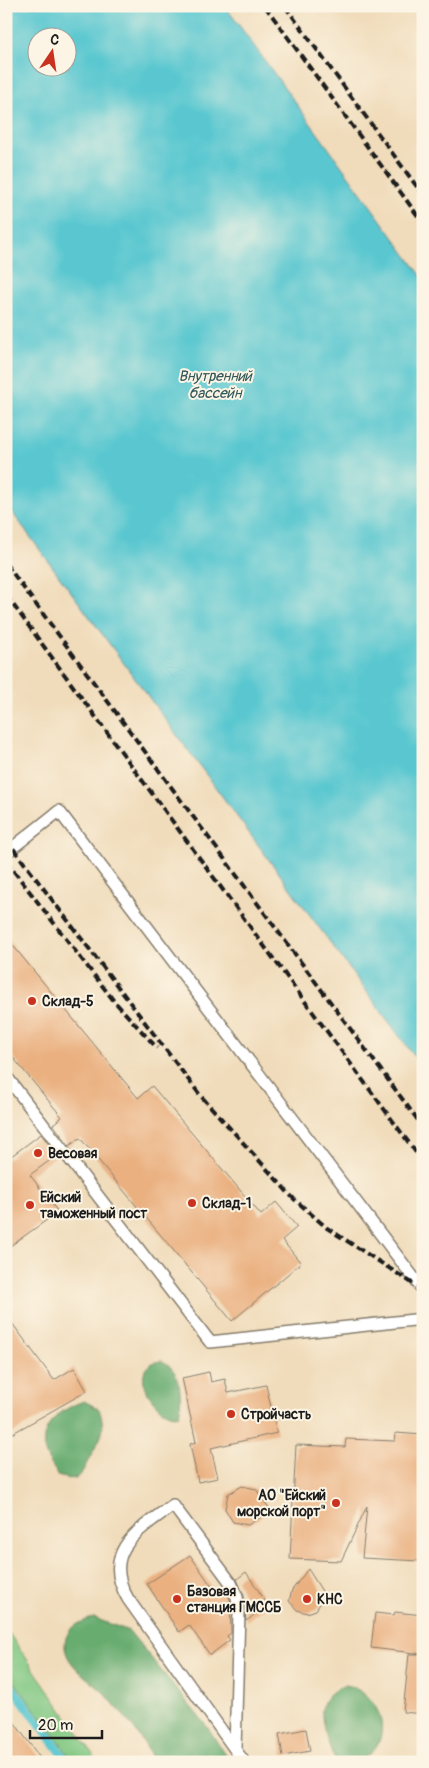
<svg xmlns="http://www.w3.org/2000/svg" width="429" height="1768" font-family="Pangolin,sans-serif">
	<rect width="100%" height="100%" fill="#fcf5e5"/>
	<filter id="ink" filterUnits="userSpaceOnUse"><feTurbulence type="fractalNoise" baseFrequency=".02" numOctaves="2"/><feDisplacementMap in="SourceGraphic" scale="10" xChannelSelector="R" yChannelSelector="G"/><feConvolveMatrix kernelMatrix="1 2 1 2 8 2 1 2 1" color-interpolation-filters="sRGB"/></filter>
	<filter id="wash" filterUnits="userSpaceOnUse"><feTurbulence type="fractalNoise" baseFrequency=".0096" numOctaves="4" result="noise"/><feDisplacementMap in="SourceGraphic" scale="20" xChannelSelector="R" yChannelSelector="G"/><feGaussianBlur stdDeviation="1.12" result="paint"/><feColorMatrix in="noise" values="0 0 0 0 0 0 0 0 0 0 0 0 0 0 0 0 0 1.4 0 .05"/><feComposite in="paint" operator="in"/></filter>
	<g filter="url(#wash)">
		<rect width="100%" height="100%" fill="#f0dbba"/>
		<path fill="#80c782" stroke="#4e724f" d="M6,1629L98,1762H74L6,1671Z"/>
		<path fill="#68ac70" stroke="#426446" d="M162,1361C179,1368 182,1393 180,1409L179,1414L174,1415C151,1411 125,1364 162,1361Z
			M84,1401L99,1409C107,1433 101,1436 90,1457C81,1473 81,1484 58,1476C55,1469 49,1462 46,1455C36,1428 60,1409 84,1401Z
			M94,1618L129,1631L208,1728L230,1762H154C144,1738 124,1716 107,1696C95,1682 67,1668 65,1647C64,1629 80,1621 94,1618Z
			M346,1685C394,1698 396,1767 336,1761C332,1755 330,1747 327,1739C319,1714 317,1695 346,1685Z"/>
		<path fill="#5ac7d0" stroke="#3b7276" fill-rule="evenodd" d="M6,6H225L423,278V1068L6,504ZM38,38H68V68H38Z"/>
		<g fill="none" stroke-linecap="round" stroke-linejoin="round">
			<path stroke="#5ac7d0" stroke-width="8" d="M6,1679L68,1762"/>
		</g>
		<g id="blocks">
			<path fill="#eab080" d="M6,937L138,1098L152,1086L261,1215L276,1202L297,1227L282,1240L301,1263L232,1321L80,1138L69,1146L53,1124L62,1117L6,1049Z
				M41,1134L57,1155L30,1175L58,1212L6,1249V1160Z
				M6,1315L54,1380L74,1368L87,1391L6,1437Z
				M209,1372L211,1382L225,1379L228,1393L266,1385L277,1433L211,1448L218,1478L198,1482L190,1444L196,1442L182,1378Z
				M396,1433L423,1435V1551H420V1561L362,1558L367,1506L341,1561L290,1559L296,1445L345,1447L346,1439L395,1441Z
				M242,1486L256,1489L271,1511L248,1525L233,1522L225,1509L228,1494Z
				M190,1555L217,1594L225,1588L230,1599L231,1633L227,1636L230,1640L210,1655L189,1625L179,1632L147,1584Z
				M308,1569L322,1591L323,1599L316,1610L307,1613L297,1610L289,1601L292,1590Z
				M246,1572L268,1605L246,1621L244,1596L237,1579Z
				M395,1612L423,1615V1654L371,1648L375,1613L394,1615Z
				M409,1654H423V1714L403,1712Z
				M6,1711L43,1762H6Z
				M306,1729L310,1751L283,1756L279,1734Z"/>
		</g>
	</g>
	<g filter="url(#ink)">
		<use href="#blocks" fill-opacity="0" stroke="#867c6b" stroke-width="1"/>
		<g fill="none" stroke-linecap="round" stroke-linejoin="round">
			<g stroke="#867c6b" stroke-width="14">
				<path id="service" d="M6,853L59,811L423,1290
					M6,1076L210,1342L423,1319
					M235,1749L239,1612L237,1597L231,1583L173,1505C139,1530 100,1551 128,1599L244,1762"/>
			</g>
			<use href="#service" stroke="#fff" stroke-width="11"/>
			<path stroke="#1c1c1c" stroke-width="4" stroke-dasharray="8 4" stroke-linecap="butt" d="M265,6L423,223
				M285,6L423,195
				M6,564L423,1127
				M6,595L423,1162
				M6,839L200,1095L293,1198L327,1228L423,1290
				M6,861L114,1001L157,1048"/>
		</g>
	</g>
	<g fill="#c8321e" stroke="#fcf5e5" stroke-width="2">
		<circle cx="32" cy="1001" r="5"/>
		<circle cx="38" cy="1153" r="5"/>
		<circle cx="192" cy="1203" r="5"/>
		<circle cx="30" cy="1205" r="5"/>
		<circle cx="231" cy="1414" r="5"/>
		<circle cx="336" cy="1503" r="5"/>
		<circle cx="177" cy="1599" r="5"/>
		<circle cx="307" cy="1599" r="5"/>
	</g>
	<g text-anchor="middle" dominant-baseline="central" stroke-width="4" stroke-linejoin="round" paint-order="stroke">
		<g font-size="14" font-weight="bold" fill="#1c1c1c" stroke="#fcf5e5" text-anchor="start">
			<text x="42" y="1001">Склад-5</text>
			<text x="48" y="1153">Весовая</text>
			<text x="40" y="1197">Ейский<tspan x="40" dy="16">таможенный пост</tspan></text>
			<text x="202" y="1203">Склад-1</text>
			<text x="241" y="1414">Стройчасть</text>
			<text x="326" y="1495" text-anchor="end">АО "Ейский<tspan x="326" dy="16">морской порт"</tspan></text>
			<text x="187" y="1591">Базовая<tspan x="187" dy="16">станция ГМССБ</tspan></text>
			<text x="317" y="1599">КНС</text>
		</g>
		<g font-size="15" font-style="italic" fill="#32585b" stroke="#fcf5e5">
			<text x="215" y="376">Внутренний<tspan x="215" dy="17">бассейн</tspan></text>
		</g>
	</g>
	<rect width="429" height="1768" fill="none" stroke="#fcf5e5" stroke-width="25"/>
	<g transform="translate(52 52) rotate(13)"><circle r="24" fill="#fcf5e5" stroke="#a29e95"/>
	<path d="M0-4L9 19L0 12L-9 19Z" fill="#c8321e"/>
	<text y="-8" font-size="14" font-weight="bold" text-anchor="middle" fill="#1c1c1c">С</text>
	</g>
	<path d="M30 1730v8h72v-8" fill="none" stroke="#1c1c1c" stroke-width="2.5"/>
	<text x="38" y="1730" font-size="15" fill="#1c1c1c" stroke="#fcf5e5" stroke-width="4" paint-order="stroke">20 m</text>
</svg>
